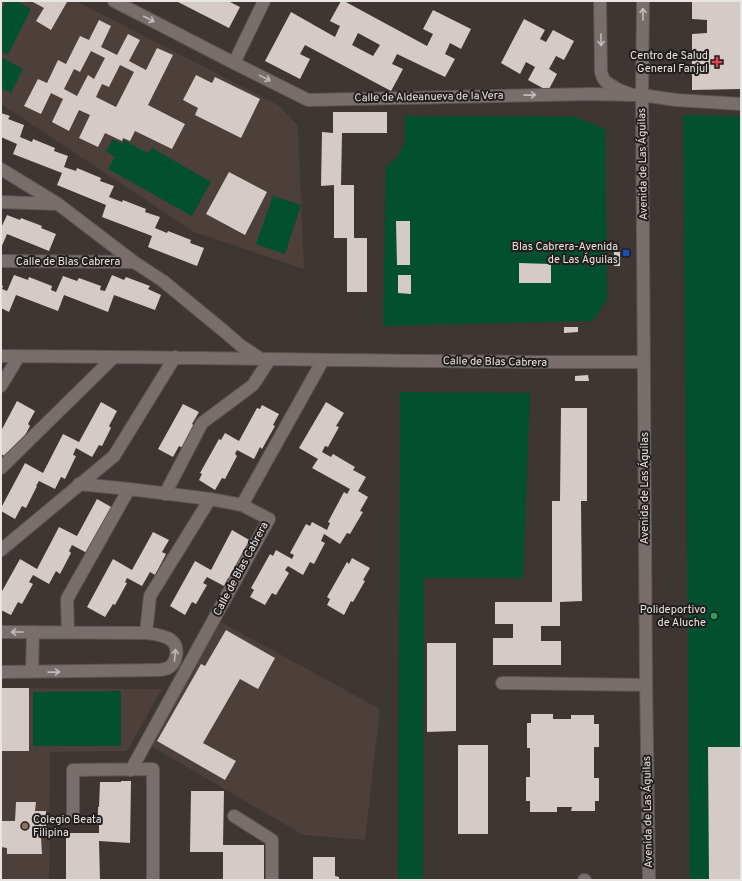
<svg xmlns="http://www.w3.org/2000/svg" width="742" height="881" font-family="Overpass,sans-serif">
	<rect width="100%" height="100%" fill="#3d3633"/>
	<path fill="#4d3f3a" d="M1,1H76L278,105L298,126L304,269L194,232L1,104Z
		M221,622L380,709L365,840L303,835L149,745Z
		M1,688L162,689L127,751L50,752L49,880H1Z"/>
	<path fill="#035030" d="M6,1H16L31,9L8,55L1,51V11Z
		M1,57L23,69L11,93L1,88Z
		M683,115L741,116V880H690Z
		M405,116L575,117L605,129L607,299L593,321L383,326L386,167L398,156L405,142Z
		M113,139L122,144L124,140L148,153L152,148L211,182L192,216L108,169L115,157L106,151Z
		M273,196L301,205L285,254L256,244Z
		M400,392L530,393L523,578H424L423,880H398Z
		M121,691V746H33V692Z"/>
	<path fill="#d4cbc7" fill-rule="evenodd" d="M31,1H65L67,2L51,30L36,21L44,8Z
		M176,1H230V2L240,7L229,28Z
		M341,1H344L427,46L433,34L423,29L433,10L471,29L461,49L450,43L445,54L455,59L445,77L397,54L392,64L403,69L391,91L305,45L300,54L310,59L300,79L265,61L291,12L335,37L340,26L330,21ZM358,33L380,45L373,56L352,45Z
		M692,1H741V89L692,90V34L707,33V20L692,19Z
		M524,19L545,30L540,39L546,42L553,30L574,41L564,60L556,56L549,69L557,74L548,91L528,80L535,67L526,62L520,74L501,63Z
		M99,20L111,26L101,47L117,55L128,34L140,40L129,61L146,70L157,48L173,55L148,105L185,124L172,149L135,131L130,141L123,138L122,141L105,133L98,147L79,138L90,115L79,110L69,131L52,122L63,99L51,93L41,114L24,106L38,79L47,83L58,60L66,64L80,36L89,40ZM91,51L105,58L94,79L88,75L77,96L64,89L74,69L80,72ZM120,65L134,72L116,107L96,97L102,84L109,87Z
		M196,75L212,83L215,77L260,99L241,138L195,115L198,108L183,100Z
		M333,112H387V133H342L341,185H354V238H367V292H347V238H334V185L321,186L322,132L333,133Z
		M1,113L10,116L8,119L24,125L20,137L32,142L33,139L55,148L54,151L68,156L64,167L76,171L77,168L101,178L100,181L114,186L109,197L122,202L123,200L146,209L145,212L160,217L155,228L167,233L168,231L191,240L190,243L204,248L197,266L148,247L152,236L102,217L106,205L57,185L62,173L13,154L17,144L1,137Z
		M229,172L267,192L245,235L206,214Z
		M7,215L20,220L21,218L42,226L41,228L56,234L49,251L7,234L1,248V228Z
		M396,221H410V265H397Z
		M614,252H620V266H614Z
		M519,263L551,264V283H519Z
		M14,275L28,280L29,277L52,286L51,290L56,292L63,276L77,281L79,278L101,286L100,290L105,291L112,275L124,280L126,277L150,286L148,289L161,295L155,310L114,295L108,312L64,295L58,311L16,295L9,312L1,308V285L3,286L2,289L7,291Z
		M398,275H411V294L398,293Z
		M564,327H578V332L564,333Z
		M588,375L589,381H575V376Z
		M17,401L35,411L28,424L30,426L19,446L15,445L8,458L1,454V431Z
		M101,402L117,411L109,426L111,428L102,446L99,445L92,457L76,448L73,455L76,456L65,479L61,477L55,489L39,481L36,486H37L26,508L22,506L15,519L1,511V508L25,463L43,473L63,434L79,442Z
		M326,402L344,413L336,426L339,427L328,447L325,446L322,452L331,457L333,454L355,467L353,470L366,477L358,491L368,497L360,511L363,512L350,534L347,533L340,544L324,534L321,541L325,543L314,564L310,562L303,575L288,566L285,570L289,573L276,595L272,593L265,605L250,597L254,590L251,588L270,554L273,556L276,550L292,559L294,555L290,553L306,524L310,526L312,522L327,530L330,523L328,522L344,492L347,494L350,489L312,468L318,459L299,448Z
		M183,404L199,412L192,424L195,426L183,448L179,446L173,457L158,449Z
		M262,405L279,414L273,425L275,426L262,449L260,447L254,459L237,450L235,454L237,456L225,479L222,478L215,490L199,480L202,474L200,473L219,439L221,440L225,433L239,441L257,408L260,409Z
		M561,408H587V501H581L582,601L560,602V626H541V641H561V665H493V638H513V624H495V602H552V501H560Z
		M97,499L113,508L87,553L72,545L69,551L71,553L60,574L56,571L49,584L33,575L29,582L33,584L22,604L18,602L11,615L1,610V593L20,559L37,569L59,527L77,536Z
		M232,530L251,541L230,579L228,578L224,586L207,577L203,583L207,585L196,604L192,602L185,615L170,606L195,561L211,570Z
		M153,532L169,540L162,552L166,554L155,575L150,572L142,586L127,578L125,582L127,583L115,605L113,604L105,617L87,607L113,559L132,570Z
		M352,558L370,568L363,580L365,581L353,602L351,601L344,615L327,605L330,599L327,597L347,562L349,564Z
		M226,630L275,658L258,689L240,679L203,743L236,761L225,780L157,741L201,664L205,666Z
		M427,643H456V731L427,732Z
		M1,688H29V751H1Z
		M531,714H553V719H571V715H594V724H599V747H594V778H599V801H595V811H571L572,807H557V812H530V801H526V777H530V748H527V723H531Z
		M458,745H488V834H458Z
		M708,747H741V880H709Z
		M121,781H131L130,843L99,841L100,880H66V833H99V816H98V807H99L100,782H121Z
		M191,791H224L223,845H264V880H223V852H190Z
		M16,802H36L35,811H46V837H41L42,854H7V848L1,847V821H15Z
		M313,857H335V876L339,877V880H313Z"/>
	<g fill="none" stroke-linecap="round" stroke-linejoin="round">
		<g stroke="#5b5553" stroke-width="14">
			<path id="minor" d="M114,1L234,63L308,100L591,94L633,95
				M600,1L601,72L603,78L606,82L619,90L633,95H642L676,100L741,104
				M643,1L642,95L646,679L649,880
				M234,63L264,1
				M1,169L58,204L134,262L163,281L225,332L240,345L261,359
				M1,202L58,204
				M1,261L134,262
				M1,356C215,357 430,363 644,362
				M1,386L19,356
				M1,468L114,357
				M79,484L129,489
				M165,494L202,423L253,385L270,359
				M210,499L242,505
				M1,550L114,456L175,357
				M1,632L146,633C154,634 164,635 171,640C180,647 177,663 168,668C165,669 161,670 158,670L1,672
				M68,632L67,599L129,489L210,499L150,596L146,633
				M32,672L33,632
				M502,683L646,685
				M131,770L269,519L242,505L323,360
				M73,816V770L153,769V880
				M234,816L272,840V880
				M584,880H585"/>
		</g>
		<use href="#minor" stroke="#786f6c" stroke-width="12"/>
	</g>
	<defs><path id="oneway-shaft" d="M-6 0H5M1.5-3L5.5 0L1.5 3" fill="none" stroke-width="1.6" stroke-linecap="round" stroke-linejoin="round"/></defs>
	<g stroke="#c1bcb9">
		<use href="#oneway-shaft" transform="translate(643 14) rotate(-90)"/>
		<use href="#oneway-shaft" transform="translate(149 19) rotate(27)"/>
		<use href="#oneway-shaft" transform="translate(601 40) rotate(89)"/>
		<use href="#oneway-shaft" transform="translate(265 78) rotate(26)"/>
		<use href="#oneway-shaft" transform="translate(530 95) rotate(-1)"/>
		<use href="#oneway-shaft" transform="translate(17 632) rotate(180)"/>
		<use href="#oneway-shaft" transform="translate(175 655) rotate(-85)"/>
		<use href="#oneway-shaft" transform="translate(54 672) rotate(-1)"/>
	</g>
	<path fill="#e0444e" stroke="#211e1d" stroke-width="1.5" d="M715 56h4v4h4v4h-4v4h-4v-4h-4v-4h4z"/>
	<rect fill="#1a4fb4" stroke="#211e1d" stroke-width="1.5" x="622" y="249" width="8" height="8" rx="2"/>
	<circle fill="#2e9e5b" stroke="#211e1d" stroke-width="1.5" cx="714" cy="616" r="4"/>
	<circle fill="#8d6e63" stroke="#211e1d" stroke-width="1.5" cx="25" cy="826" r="4"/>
	<g text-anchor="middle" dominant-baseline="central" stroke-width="4" stroke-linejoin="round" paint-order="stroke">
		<g font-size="11" fill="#e9e5e3" stroke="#211e1d" text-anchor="end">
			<text x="708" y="56">Centro de Salud<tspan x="708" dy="13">General Fanjul</tspan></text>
			<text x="618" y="247">Blas Cabrera-Avenida<tspan x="618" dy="13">de Las Águilas</tspan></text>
			<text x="706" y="610">Polideportivo<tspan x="706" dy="13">de Aluche</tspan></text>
			<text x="33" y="820" text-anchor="start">Colegio Beata<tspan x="33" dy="13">Filipina</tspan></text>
		</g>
		<g font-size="11" fill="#e9e5e3" stroke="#211e1d">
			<text transform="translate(429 97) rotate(-1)">Calle de Aldeanueva de la Vera</text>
			<text transform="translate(643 164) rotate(-91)">Avenida de Las Águilas</text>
			<text x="68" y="262">Calle de Blas Cabrera</text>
			<text transform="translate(495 362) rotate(1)">Calle de Blas Cabrera</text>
			<text transform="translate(645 488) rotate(-90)">Avenida de Las Águilas</text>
			<text transform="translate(241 569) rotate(-62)">Calle de Blas Cabrera</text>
			<text transform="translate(648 812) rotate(-91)">Avenida de Las Águilas</text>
		</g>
	</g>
	<rect width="742" height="881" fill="none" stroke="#e9e5e3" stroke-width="4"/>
</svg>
